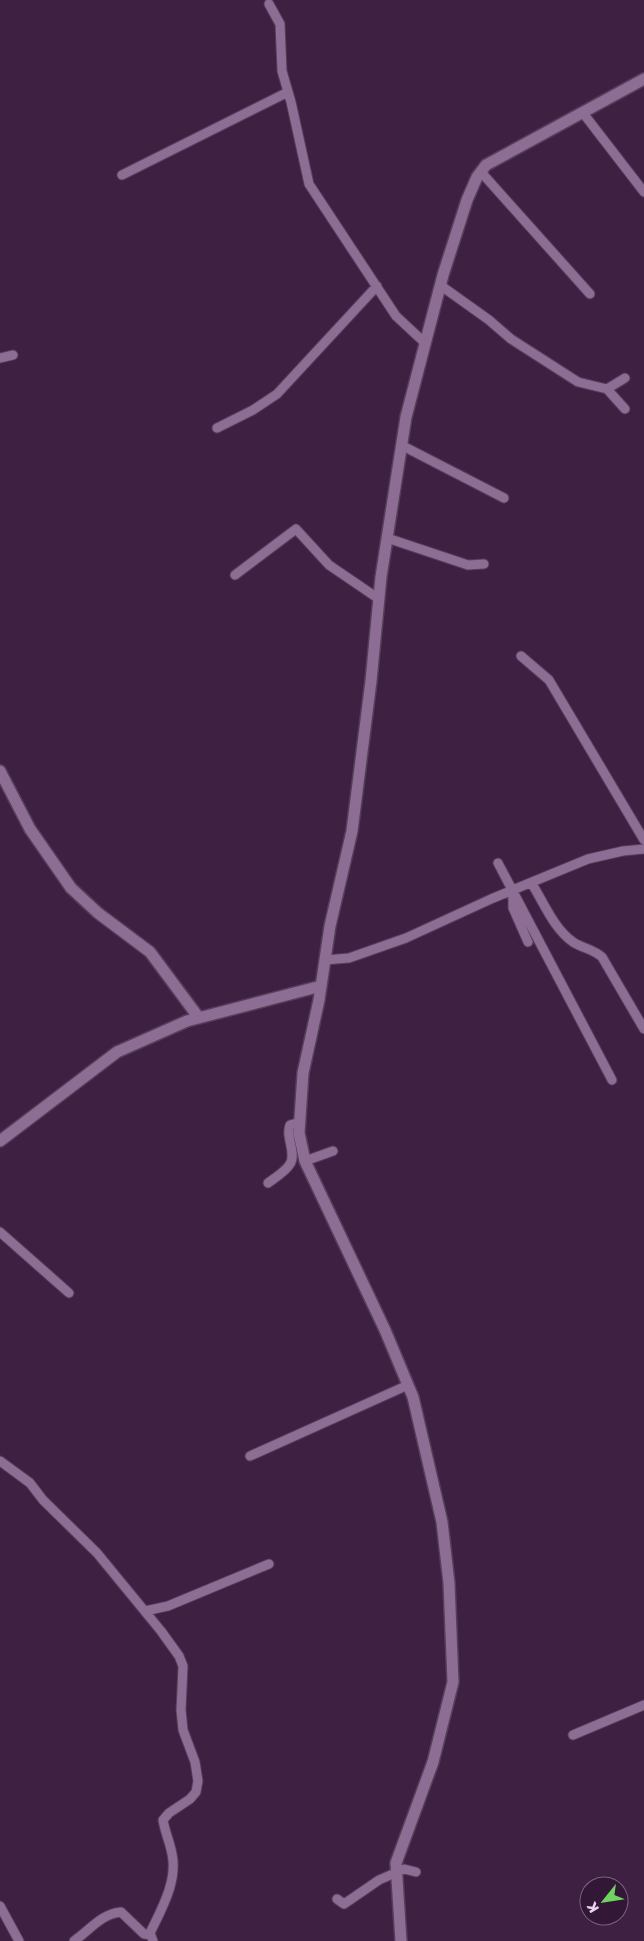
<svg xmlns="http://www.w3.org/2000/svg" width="644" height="1941" font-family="Rubik,sans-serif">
	<rect width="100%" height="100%" fill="#3d2042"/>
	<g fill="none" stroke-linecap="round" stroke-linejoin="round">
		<g stroke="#563e5b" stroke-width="11">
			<path id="street" d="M269,4L280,24L282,71L291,102L309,184L396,316L425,343
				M583,113L644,192
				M481,172L590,294
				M122,175L288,92
				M440,285L489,320L511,339L578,382L607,389L625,378
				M0,358L13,355
				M607,389L625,409
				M217,428L253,410L277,394L377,286
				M401,445L504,498
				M387,538L468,565L484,564
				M235,575L296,529L329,565L379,599
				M521,656L549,680L644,840
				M498,863L612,1080
				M532,884C544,903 554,929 573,942C582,948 593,949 602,957L644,1029
				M513,895V908L528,942
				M325,960L349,958L406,938L491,899L588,859L623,851L644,849
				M305,1161L333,1151
				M268,1183C275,1178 286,1171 290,1164C297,1153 285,1137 290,1125L300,1122
				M0,1232L69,1293
				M250,1456L408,1385
				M0,1461L30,1483L43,1500L97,1553L161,1631L179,1656L183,1666L181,1710L183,1730L195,1762L198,1781L196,1792L190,1799L169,1813L163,1820C165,1832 170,1843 172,1854C178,1881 161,1910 150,1933L153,1941
				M145,1611L168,1606L269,1564
				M573,1735L644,1705
				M337,1899L344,1904L379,1880L404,1869L416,1872
				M0,1906L19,1941
				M74,1941C90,1930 101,1914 121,1912L144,1934L151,1935"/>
		</g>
		<g stroke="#563e5b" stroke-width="14">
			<path id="secondary" d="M0,771L30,829L71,888L98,913L150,952L199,1018
				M0,1141L117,1052L187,1021L321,986
				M401,1941L396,1863L433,1762L453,1682L449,1583L442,1522L413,1397L385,1330L305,1161L299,1133L303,1073L319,1000L330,926L352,831L371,681L381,577L406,417L443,275L467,200L477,177L486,165L644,79"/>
		</g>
		<use href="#street" stroke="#8d6d93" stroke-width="9"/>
		<use href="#secondary" stroke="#8d6d93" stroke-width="11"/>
	</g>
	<g transform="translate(604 1901) rotate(240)"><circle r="24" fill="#321737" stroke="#7a637f"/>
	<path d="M0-4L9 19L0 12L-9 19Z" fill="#6fd360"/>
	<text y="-8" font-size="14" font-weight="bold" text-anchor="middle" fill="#e7d6eb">K</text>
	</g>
</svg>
